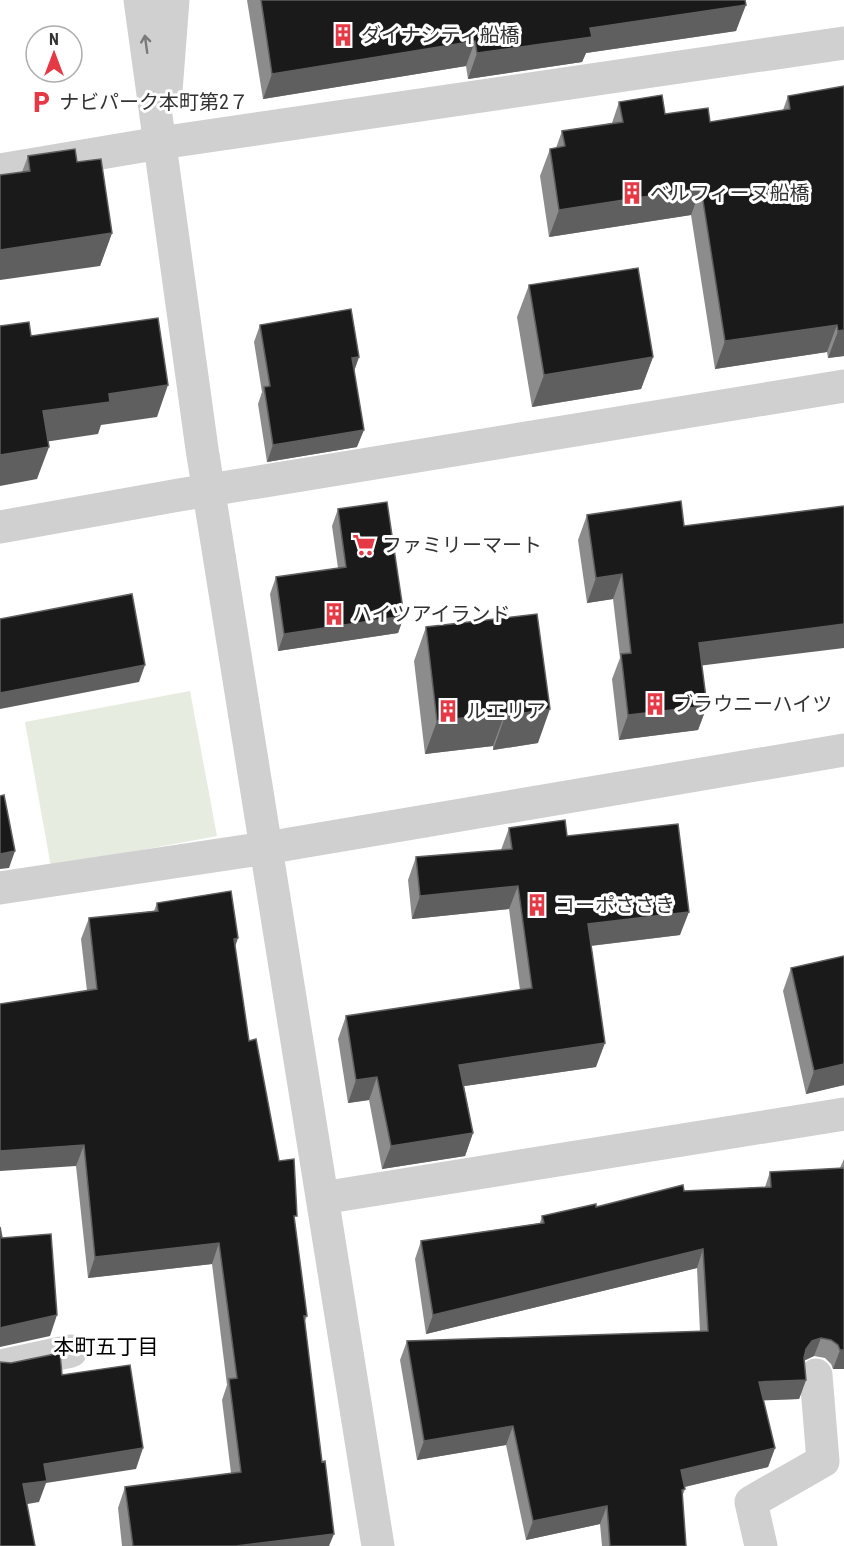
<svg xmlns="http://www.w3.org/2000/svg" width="844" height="1546" font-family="'Roboto Condensed','Noto Sans JP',sans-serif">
	<rect width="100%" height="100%" fill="#fff"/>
	<path fill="#e6ecdf" d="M190,691L217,836L51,867L25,722Z"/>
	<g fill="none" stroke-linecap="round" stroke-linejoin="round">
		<path stroke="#d0d0d0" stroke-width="33" d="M140,0L202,449L378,1546
			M166,91L173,0
			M0,170L160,143L844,43
			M0,527L179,495L844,386
			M0,888L266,848L844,750
			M322,1198L844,1114
			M0,1366L71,1351
			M761,1546L751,1502L823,1461L816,1375"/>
	</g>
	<path fill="#8c8c8c" d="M247,0H745L736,31L586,53L582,62L468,79L466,66L263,99Z
		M788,96L844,356L828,358L827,352L715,369L691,215L549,237L540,176L550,149L556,148L562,131L612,123L619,102L665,114L710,122L783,110Z
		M28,156L77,162L112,233L100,266L22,172Z
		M529,285L653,357L641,389L532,407L517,317Z
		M260,325L359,357L354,371L357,447L267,462L258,404L262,392L254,342Z
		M338,509L404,616L398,633L278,651L270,594L276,577L338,568L332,526Z
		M587,515L702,666L707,706L698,730L619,740L612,679L620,658L613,599L587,603L578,540Z
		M426,627L538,743L493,750V746L425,754L414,661Z
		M509,828L567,836L680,935L591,946L596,1067L464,1086L473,1133L465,1156L382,1169L369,1100L348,1103L338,1039L346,1016L520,990L509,909L412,919L408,880L416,857L501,850Z
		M157,903L235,947L249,1041L295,1223L307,1316L305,1321L329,1546H122L118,1508L125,1487L231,1473L222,1400L227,1385L212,1264L88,1278L76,1166L87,991L81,939L89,918L154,911Z
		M844,956V1085L806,1094L783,991L791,968Z
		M844,1159V1369H833L831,1364L825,1358L814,1356L804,1361L806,1380L799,1399L763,1400L775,1448L768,1467L685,1487V1489L682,1497L686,1546H602L600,1524L526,1540L506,1445L417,1460L400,1360L407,1341L700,1332L697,1268L426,1334L415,1259L421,1241L540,1223L542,1216L684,1191L765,1187L770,1172L840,1168Z"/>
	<path fill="#5f5f5f" d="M746,5L736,31L586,53L582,62L468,79L477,53L590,28Z
		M475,41L466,66L263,99L272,74Z
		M701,188L691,215L549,237L559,210Z
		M112,233L100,266L0,280V250Z
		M837,325L827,352L715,369L725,341Z
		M844,330V356L828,358L838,331Z
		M359,357L353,374L352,358Z
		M653,357L641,389L532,407L544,375Z
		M168,385L157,417L101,425L98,434L31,444L43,411L109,394Z
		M364,430L357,447L267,462L273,445Z
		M49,447L37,479L0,486V455Z
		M622,574L613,599L587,603L596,578Z
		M404,616L398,633L278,651L284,634Z
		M844,624V648L690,667L699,643Z
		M145,665L139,682L0,709V693Z
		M707,706L698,730L619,740L628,715Z
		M550,709L538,743L493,750L505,716Z
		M505,713L493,746L425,754L437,721Z
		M15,851L9,868L0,869V854Z
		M518,886L509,909L412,919L420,896Z
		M689,912L680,935L580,947L588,924Z
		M238,938L231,959L234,939Z
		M605,1043L596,1067L451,1088L459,1065Z
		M844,1064V1085L806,1094L814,1071Z
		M377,1077L369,1100L348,1103L356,1080Z
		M473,1133L465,1156L382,1169L391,1146Z
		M84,1145L76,1166L0,1171V1151Z
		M219,1243L212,1264L88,1278L95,1257Z
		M703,1249L697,1268L426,1334L433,1315Z
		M57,1315L50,1336L0,1347V1328L4,1327Z
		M821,1338L814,1356L805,1360L799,1368L806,1349L812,1341Z
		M840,1350H844V1369H833Z
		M806,1380L799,1399L752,1401L759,1382Z
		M513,1426L506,1445L417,1460L424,1441Z
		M143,1448L136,1469L46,1483L39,1502L16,1506L23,1484L44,1464Z
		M775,1448L768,1467L675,1489L681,1470Z
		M607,1506L600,1524L526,1540L533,1521Z
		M334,1534L329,1546H236Z"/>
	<path fill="#1a1a1a" stroke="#5f5f5f" stroke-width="1.5" d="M261,0H745L746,5L590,28L592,37L477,53L475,41L272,74Z
		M844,86V330L838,331L837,325L725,341L701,188L559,210L550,149L565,146L562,131L623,122L619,102L662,95L665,114L708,108L710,122L790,109L788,96Z
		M75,149L77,162L101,159L112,233L0,250V175L30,171L28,156Z
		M638,268L653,357L544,375L529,285Z
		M351,309L359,357L352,358L364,430L273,445L264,387L270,386L260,325Z
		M158,318L168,385L109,394L110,402L43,411L49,447L0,455V326L29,322L31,336Z
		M681,501L684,526L844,506V624L699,643L707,706L628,715L621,654L631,653L622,574L596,578L587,515Z
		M387,502L404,616L284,634L276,577L346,567L338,509Z
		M132,594L145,665L0,693V619Z
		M537,614L550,709L505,716V713L437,721L426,627Z
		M4,795L15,851L0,854V796Z
		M565,820L567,836L678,824L689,912L588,924L605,1043L459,1065L473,1133L391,1146L377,1077L356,1080L346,1016L532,988L518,886L420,896L416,857L512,849L509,828Z
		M231,891L238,938L234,939L249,1041L256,1039L279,1161L294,1159L297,1216H294L307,1316H304L322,1462L325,1461L334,1534L236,1546H133L125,1487L241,1472L229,1379L237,1378L219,1243L95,1257L84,1145L0,1151V1004L97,989L89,918L158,911L157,903Z
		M844,956V1064L814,1071L791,968Z
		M844,1168V1350H840L838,1345L831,1340L821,1338L812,1341L806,1349L804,1358L806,1380L759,1382L775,1448L681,1470L685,1489L682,1490L686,1546H610L607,1506L533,1521L513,1426L424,1441L407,1341L708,1331L703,1249L433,1315L421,1241L544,1223L542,1216L596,1204V1207L683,1185L684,1191L771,1187L770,1172Z
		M0,1227L2,1238L51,1234L57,1315L4,1327L0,1328Z
		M60,1353L62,1375L130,1365L143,1448L44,1464L47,1481L23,1484L35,1546H0V1362L11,1363Z"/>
	<defs><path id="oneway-shaft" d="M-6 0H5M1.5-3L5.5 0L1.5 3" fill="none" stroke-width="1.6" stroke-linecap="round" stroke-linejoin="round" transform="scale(1.5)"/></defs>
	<use stroke="#7a7a7a" href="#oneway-shaft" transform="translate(146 44) rotate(-98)"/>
	<defs>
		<g id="building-bare" transform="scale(1.8)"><path d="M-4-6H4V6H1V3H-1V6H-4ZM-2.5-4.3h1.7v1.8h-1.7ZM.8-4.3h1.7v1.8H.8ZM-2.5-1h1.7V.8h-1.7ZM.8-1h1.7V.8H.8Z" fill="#e63946" stroke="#fff" stroke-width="2.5" paint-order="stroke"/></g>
		<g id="parking-bare" transform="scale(1.8)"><path d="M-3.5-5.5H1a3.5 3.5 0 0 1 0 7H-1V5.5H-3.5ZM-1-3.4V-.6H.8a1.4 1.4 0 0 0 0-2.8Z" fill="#e63946" stroke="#fff" stroke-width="2.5" paint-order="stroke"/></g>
		<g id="supermarket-bare" transform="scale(1.8)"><path d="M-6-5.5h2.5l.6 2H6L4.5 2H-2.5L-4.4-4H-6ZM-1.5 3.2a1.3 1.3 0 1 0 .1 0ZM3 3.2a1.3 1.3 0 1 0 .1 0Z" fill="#e63946" stroke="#fff" stroke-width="2.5" paint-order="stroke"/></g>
	</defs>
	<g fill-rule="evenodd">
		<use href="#building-bare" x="343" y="35"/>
		<use href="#parking-bare" x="41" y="102"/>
		<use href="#building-bare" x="632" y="193"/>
		<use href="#supermarket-bare" x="364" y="545"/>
		<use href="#building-bare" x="334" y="614"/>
		<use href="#building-bare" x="655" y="704"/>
		<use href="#building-bare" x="448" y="711"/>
		<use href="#building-bare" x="537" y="905"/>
	</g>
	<g text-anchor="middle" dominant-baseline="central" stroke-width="6" stroke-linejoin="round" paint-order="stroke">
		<g font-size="20" fill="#333" stroke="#fff" text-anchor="start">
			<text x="361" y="35">ダイナシティ船橋</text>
			<text x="59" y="102">ナビパーク本町第2７</text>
			<text x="650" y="193">ベルフィーヌ船橋</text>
			<text x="382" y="545">ファミリーマート</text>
			<text x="352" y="614">ハイツアイランド</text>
			<text x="673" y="704">ブラウニーハイツ</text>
			<text x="466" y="711">ルエリア</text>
			<text x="555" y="905">コーポささき</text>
		</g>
		<g font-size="21" fill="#000" stroke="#fff">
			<text x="106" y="1347">本町五丁目</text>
		</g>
	</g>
	<g transform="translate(54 54)"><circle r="28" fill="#ffffff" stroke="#adadad" stroke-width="1.5"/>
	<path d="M0-4.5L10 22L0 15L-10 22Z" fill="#e63946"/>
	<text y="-9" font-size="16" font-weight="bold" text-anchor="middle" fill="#333333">N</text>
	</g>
</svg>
